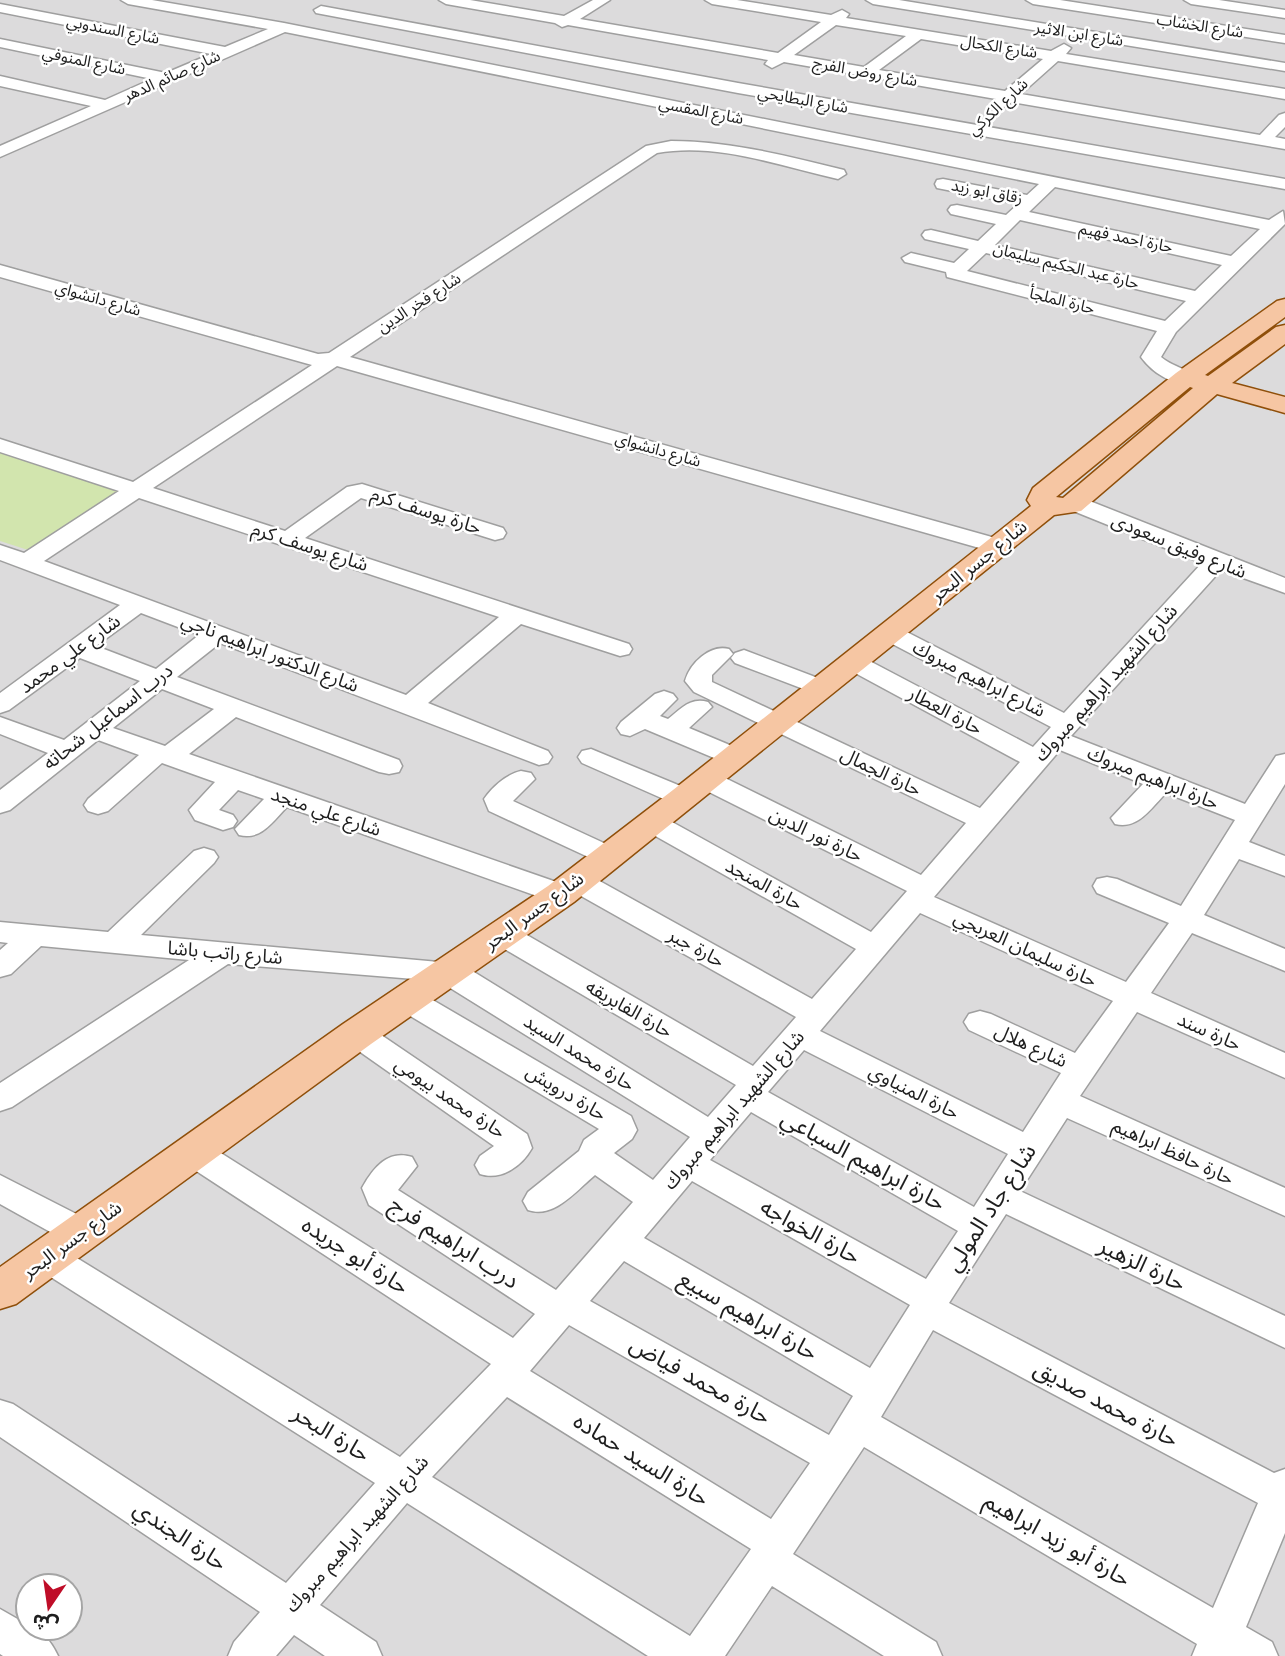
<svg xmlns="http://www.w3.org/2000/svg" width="1285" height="1656" font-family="'Varela Round','Noto Sans Arabic',sans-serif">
	<rect width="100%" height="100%" fill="#efeae5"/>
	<path fill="#dcdbdc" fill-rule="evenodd" d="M0,0H1285V1656H0ZM28,1586H70V1628H28Z"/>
	<path fill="#d2e5ae" d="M0,453L119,491L28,550L0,541Z"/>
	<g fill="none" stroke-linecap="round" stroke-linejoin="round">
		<g stroke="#9f9f9f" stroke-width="3">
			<path id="minor" d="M121,0H152L284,23L1269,220L1283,211L1285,224L1176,332L1161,357C1171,366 1187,368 1195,378L1192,382C1173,387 1152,372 1141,357L1157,331L947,277L946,272L905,262L902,258L911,253L954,263L969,249L925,239L922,235L925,231L931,230L978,241L996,224L951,214L948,210L951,206L957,205L1006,215L1018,204L937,188L935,184L937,180L943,179L1027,195L1039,184L285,32L0,157V146L91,106L0,86V76L105,100L152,79L0,47V39L166,73L211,54L0,12V4L225,47L268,29L128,4ZM1055,187L1260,229L1231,256L1029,212ZM1020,220L1222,265L1195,291L995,245ZM986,253L1186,301L1165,321L967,271Z
				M439,0H470L564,16L593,0H610L580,19L778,53L821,22L712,4L705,0H737L831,15L842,10L849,14L846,18L1051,51L1064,44L1071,48L1066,54L1285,89V99L1058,61L1021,94L1260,135L1279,115L1285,113V127L1275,137L1285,139V149L1012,102L1000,109L992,104L996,99L784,62L772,68L765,64L768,60L568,25L562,27L555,23L446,4ZM836,25L906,36L864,67L794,55ZM921,39L1043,59L1005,91L879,70Z
				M866,0H899L1285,63V71L873,4Z
				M1026,0H1060L1285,35V43L1033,4Z
				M1184,0H1219L1285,10V18L1191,4Z
				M321,6L738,83L1285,179V189L738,93L316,13L314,10Z
				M671,141C730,141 787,156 844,170L846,174L838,179C780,166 717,142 657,153L350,357L1006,541L1010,546L1006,551H990L337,366L153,488L285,531L347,487L362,484L503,528L506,533L503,538L495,540L361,498L305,538L629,644L632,649L629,654L620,656L521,624L428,703L548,751L552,757L548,763L539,765L220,643L177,677L399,760L402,766L399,772L389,774L379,772L236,717L189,754L565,885L563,881L567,874L577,872L587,874L812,999L856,949L643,829L639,823L643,817L653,814L663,817L871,932L907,891L697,786L693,780L697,774L707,772L717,774L921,875L966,823L694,692L685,681C690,663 710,644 729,649L733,654L712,675V682L980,808L1020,762L844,667L840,662L844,657L853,654L862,657L1033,747L1051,727L881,638L878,633L881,628L890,626L899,628L1064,713L1202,563L1066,508L1063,503L1066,498H1082L1285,578V593L1221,570L1071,736L1245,804L1276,756L1285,754V784L1249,842L1285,856V876L1239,859L1204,915L1285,949V971L1192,933L1151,993L1285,1053V1078L1137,1012L1080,1096L1285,1188V1216L1067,1118L1020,1191L1285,1316V1348L1006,1214L949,1303L1274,1473L1285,1469V1533L1246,1627L1272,1642L1278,1656H1192L1197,1644L864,1447L793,1554L936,1642L942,1656H884L772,1586L725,1656H648L407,1503L320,1605L376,1642L382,1656H325L294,1635L276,1656H228L234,1642L260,1612L0,1437V1400L13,1404L286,1583L375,1483L35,1267L29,1257L35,1247L47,1243L59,1247L400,1457L491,1364L181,1161L176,1152L181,1143L193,1139L205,1143L513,1338L535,1314L369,1205L362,1188C373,1168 388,1149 412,1157L417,1166L398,1190L556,1290L633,1202L595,1175C576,1191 554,1219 528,1210L523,1201L528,1192L579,1151L584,1140L599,1129L397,1008L393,1000L397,992L408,989L419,992L631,1116L637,1130L632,1139L614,1153L653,1180L690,1137L439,981L228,964L12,1107L0,1111V1083L189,960L41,946L11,974L0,977V950L8,943L0,942V922L108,932L194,851L204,848L214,851L218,857L214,863L141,935L461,964L708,1117L736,1085L491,941L487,934L491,927L502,924L513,927L753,1066L796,1017L574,892L571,901L561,904L551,901L287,807C273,821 261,841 239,835L235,829L264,799L238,790L219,810L233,815L237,821L233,827L223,830L195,820L189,810L215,782L162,763L108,811L98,814L88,811L84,805L88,799L139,755L98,740L10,810L0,813V790L48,753L0,734V717L64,740L140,681L80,658L9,710L0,713V693L120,605L0,560V545L24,553L119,491L0,452V439L133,482L312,365L0,277V265L318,354L329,353L646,146ZM139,498L499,617L406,695L44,561ZM141,613L199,635L156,669L96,646ZM162,689L214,709L165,746L113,728ZM1060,750L1143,784L1111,818L1115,824C1138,830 1151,808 1166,793L1235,820L1181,906L1117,879L1107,877L1097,879L1093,886L1097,893L1169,923L1126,982L934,897ZM920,913L1113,1001L1075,1053L991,1014L980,1011L969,1014L964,1022L969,1030L1061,1073L1023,1132L820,1031ZM804,1050L1008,1154L974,1207L768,1092ZM751,1112L958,1231L926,1279L710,1160ZM692,1181L910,1305L870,1368L644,1238ZM624,1261L853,1396L829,1435L590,1301ZM569,1325L810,1463L771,1519L530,1371ZM933,1330L1258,1503L1213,1608L881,1417ZM507,1397L751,1549L690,1636L432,1477Z
				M744,650L831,683L835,688L831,693L822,696L735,663L731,658L735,653Z
				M664,691L673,694L677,699L660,716L668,719C681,709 690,697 708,702L712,707L689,728L744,751L748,757L744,763L735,765L726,763L645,729L630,736L621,734L617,728L621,722L655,694Z
				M591,749L695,792L699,798L695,804L685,806L675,804L582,763L578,757L582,751Z
				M521,771L531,773L535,779L513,801L619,850L623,856L619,862L609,865L599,862L489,811L484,799C492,787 507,774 521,771Z
				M357,1023L368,1026L527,1134L532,1148C522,1166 501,1181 480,1174L475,1165L480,1156L494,1146L346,1042L341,1034L346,1026Z
				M0,1175L94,1223L99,1233L94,1243L82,1247L70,1243L0,1204Z
				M0,1609L28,1625V1628C43,1630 52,1643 58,1656H3L0,1654Z"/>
		</g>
		<g stroke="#8f4f0a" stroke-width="3">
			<path id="major" d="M1285,299V317L1205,375L1208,376L1276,327L1285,325V344L1232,383L1285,397V413L1217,394L1081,511L1054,515L574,902L371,1044L16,1304L0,1309V1267L343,1024L548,886L673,790L1031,506L1027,500L1033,488L1176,373L1277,301ZM1190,387L1193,388L1063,498L1056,497Z"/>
		</g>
		<use href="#minor" fill="#fff" fill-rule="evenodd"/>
		<use href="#major" fill="#f6c6a3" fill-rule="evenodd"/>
	</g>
	<g text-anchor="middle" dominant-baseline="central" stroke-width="5" stroke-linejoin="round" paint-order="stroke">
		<g font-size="16" fill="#1e1e1e" stroke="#fff">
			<text transform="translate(1200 26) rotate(9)">شارع الخشاب</text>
			<text transform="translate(113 30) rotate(11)">شارع السندوبي</text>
			<text transform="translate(1079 34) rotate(9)">شارع ابن الاثير</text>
			<text transform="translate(999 47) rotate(9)">شارع الكحال</text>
			<text transform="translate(84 61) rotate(12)">شارع المنوفي</text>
			<text transform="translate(865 72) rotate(10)">شارع روض الفرج</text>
			<text transform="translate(172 76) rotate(-24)">شارع صائم الدهر</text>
			<text transform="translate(803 100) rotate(10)">شارع البطايحي</text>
			<text transform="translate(998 107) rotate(-43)">شارع الكركي</text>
			<text transform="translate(701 111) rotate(11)">شارع المقسي</text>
			<text transform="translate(987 192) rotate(11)">زقاق ابو زيد</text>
			<text transform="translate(1126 238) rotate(12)">حارة احمد فهيم</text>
			<text transform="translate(1066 266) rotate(14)">حارة عبد الحكيم سليمان</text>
			<text transform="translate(98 299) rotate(16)">شارع دانشواي</text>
			<text transform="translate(1062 301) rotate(14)">حارة الملجأ</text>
			<text transform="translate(419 303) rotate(-33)">شارع فخر الدين</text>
			<text transform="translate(658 450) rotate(16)">شارع دانشواي</text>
		</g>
		<g font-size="19" fill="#1e1e1e" stroke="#fff">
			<text transform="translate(426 511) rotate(18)">حارة يوسف كرم</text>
			<text transform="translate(1179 546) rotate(22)">شارع وفيق سعودى</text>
			<text transform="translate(310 547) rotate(18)">شارع يوسف كرم</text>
			<text transform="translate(979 561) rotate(-39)">شارع جسر البحر</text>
			<text transform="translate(270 653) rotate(21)">شارع الدكتور ابراهيم ناجي</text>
			<text transform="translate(70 654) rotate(-36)">شارع علي محمد</text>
			<text transform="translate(979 679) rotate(27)">شارع ابراهيم مبروك</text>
			<text transform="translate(1106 683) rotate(-48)">شارع الشهيد ابراهيم مبروك</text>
			<text transform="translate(945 711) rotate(28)">حارة العطار</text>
			<text transform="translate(108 717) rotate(-38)">درب اسماعيل شحاته</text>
			<text transform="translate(881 772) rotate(26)">حارة الجمال</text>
			<text transform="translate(1153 778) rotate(22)">حارة ابراهيم مبروك</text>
			<text transform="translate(326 812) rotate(19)">شارع علي منجد</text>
			<text transform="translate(816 835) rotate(26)">حارة نور الدين</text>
			<text transform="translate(764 885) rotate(29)">حارة المنجد</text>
			<text transform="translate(534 911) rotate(-36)">شارع جسر البحر</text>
			<text transform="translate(696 948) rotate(29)">حارة جبر</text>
			<text transform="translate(1025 949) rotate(25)">حارة سليمان العربجي</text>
			<text transform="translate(225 953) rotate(5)">شارع راتب باشا</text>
			<text transform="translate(629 1009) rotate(30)">حارة الفابريقه</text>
			<text transform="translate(1209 1032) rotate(24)">حارة سند</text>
			<text transform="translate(1031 1046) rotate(25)">شارع هلال</text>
			<text transform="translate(579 1053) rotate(32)">حارة محمد السيد</text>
			<text transform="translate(914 1092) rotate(27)">حارة المنياوي</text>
			<text transform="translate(566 1093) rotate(31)">حارة درويش</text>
			<text transform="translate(450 1098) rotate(34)">حارة محمد بيومي</text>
			<text transform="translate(734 1110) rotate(-49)">شارع الشهيد ابراهيم مبروك</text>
			<text transform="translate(1173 1152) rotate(25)">حارة حافظ ابراهيم</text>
			<text transform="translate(72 1240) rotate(-36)">شارع جسر البحر</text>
			<text transform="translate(357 1534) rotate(-48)">شارع الشهيد ابراهيم مبروك</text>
		</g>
		<g font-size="23" fill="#1e1e1e" stroke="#fff">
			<text transform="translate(863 1161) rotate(29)">حارة ابراهيم السباعي</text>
			<text transform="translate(991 1208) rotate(-57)">شارع جاد المولي</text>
			<text transform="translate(810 1232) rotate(29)">حارة الخواجه</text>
			<text transform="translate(454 1243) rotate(33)">درب ابراهيم فرج</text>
			<text transform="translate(355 1256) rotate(33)">حارة أبو جريده</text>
			<text transform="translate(1142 1265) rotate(26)">حارة الزهير</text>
			<text transform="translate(748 1316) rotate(30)">حارة ابراهيم سبيع</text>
			<text transform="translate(700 1381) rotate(29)">حارة محمد فياض</text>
			<text transform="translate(1106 1404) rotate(28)">حارة محمد صديق</text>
			<text transform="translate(331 1434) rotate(32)">حارة البحر</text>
			<text transform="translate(641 1460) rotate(32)">حارة السيد حماده</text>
			<text transform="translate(180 1536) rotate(34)">حارة الجندي</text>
			<text transform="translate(1057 1540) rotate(30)">حارة أبو زيد ابراهيم</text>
		</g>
	</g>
	<g transform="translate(49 1607) rotate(193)"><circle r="33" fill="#ffffff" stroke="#a5a5a5" stroke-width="2"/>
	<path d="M0-5L12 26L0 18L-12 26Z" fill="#bf0d28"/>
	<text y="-10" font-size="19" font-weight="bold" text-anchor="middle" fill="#1e1e1e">ش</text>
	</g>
</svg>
